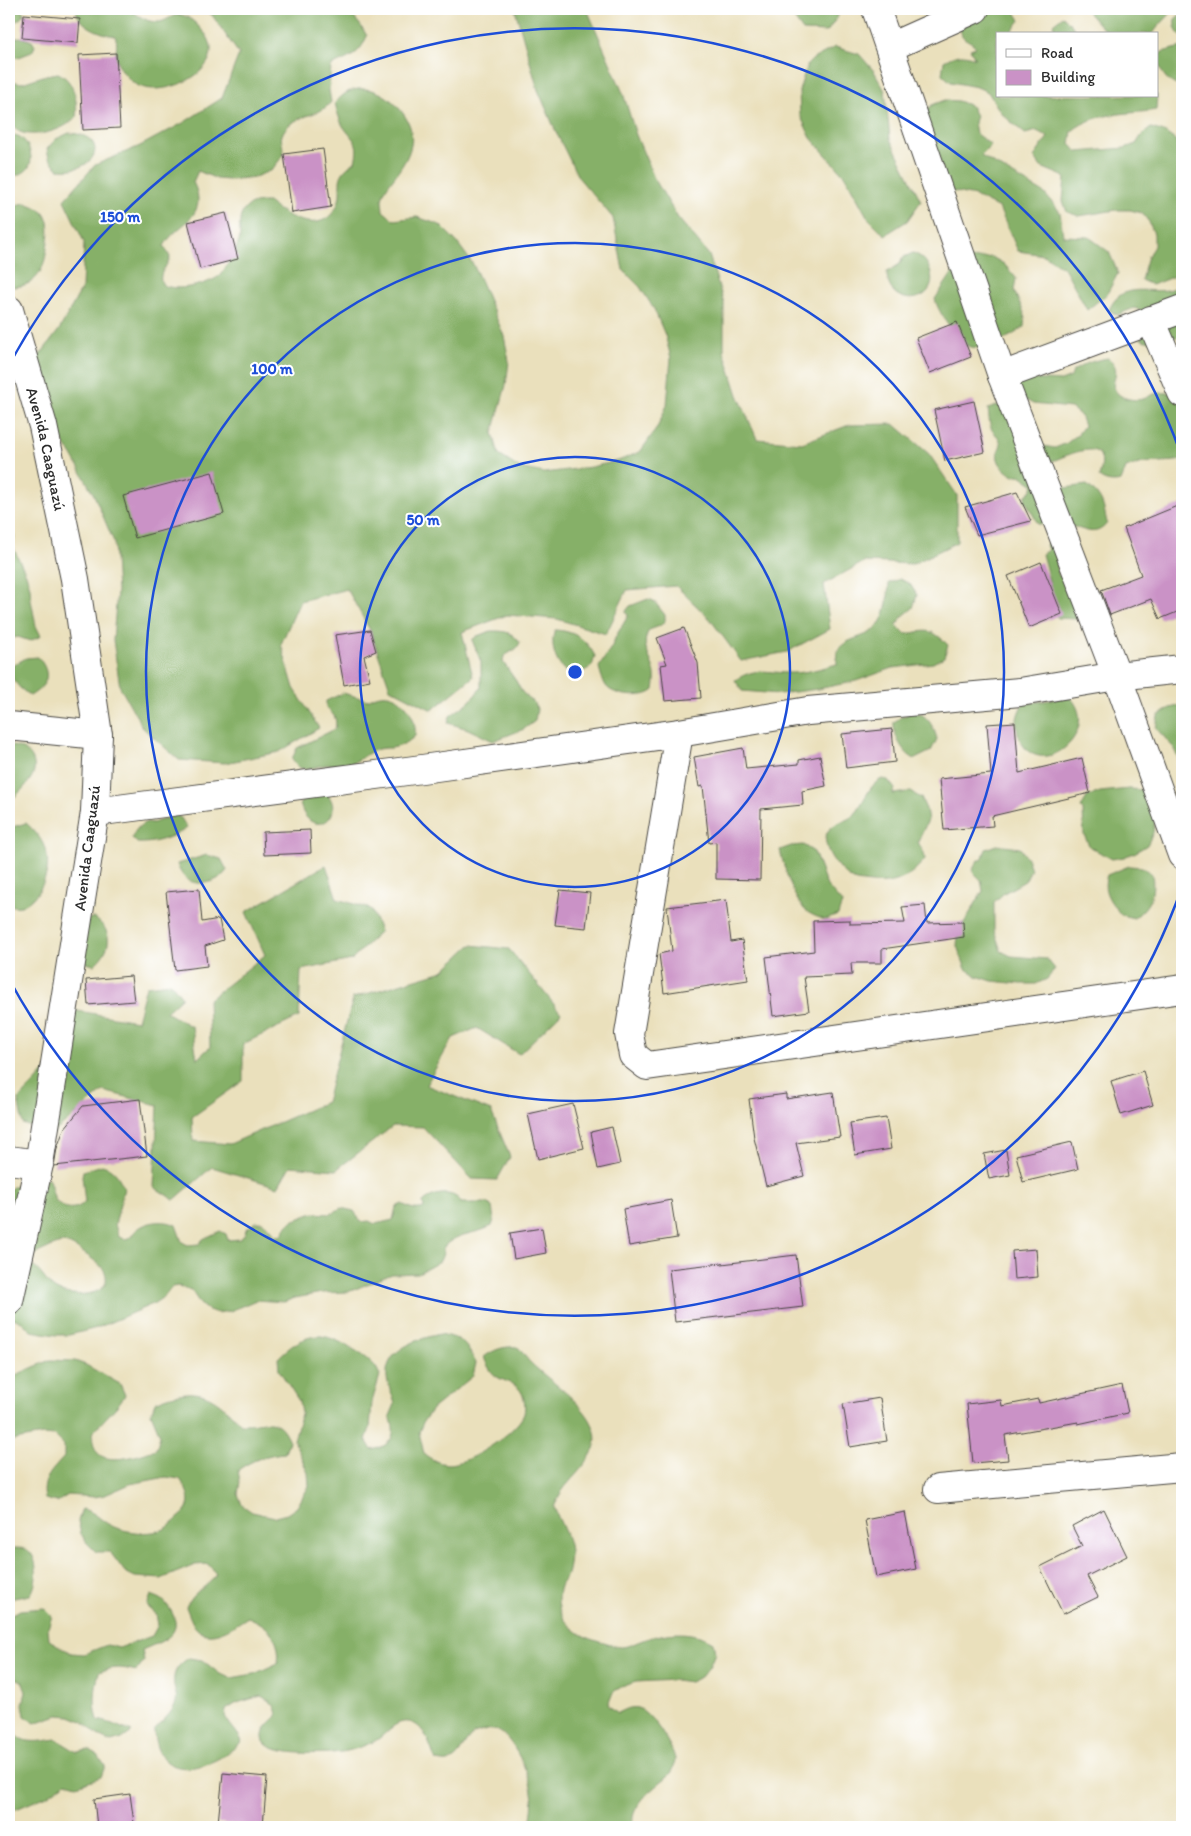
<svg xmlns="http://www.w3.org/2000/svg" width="1191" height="1836" font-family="Itim,sans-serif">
	<rect width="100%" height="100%" fill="#fff"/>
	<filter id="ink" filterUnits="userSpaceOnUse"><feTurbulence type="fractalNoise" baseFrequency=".02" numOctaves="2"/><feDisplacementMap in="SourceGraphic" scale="10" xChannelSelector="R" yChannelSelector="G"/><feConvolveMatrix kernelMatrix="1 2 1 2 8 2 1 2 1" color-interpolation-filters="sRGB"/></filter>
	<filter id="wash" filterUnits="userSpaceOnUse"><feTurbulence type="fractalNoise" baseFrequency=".0096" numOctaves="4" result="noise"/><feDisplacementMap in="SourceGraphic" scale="20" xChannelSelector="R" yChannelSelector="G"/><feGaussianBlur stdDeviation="1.12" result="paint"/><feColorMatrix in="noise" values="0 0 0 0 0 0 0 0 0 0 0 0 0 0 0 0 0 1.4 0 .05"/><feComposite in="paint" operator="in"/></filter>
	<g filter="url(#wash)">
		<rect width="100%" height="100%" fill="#eae0bc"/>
		<path fill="#86b067" stroke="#586e49" d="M9,9H22L24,14L20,19L9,25Z
			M76,9C90,9 113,6 126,9C135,11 143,22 157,22C165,23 173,13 182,15C188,16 196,23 200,28C240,66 161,104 134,83C126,77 116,65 116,54C116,47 118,43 115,36C101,34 77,25 76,9Z
			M203,9H347L361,26L367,36C359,56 350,57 331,66L329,90L331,102C319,118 290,114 282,135C280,141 284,148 284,154L272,170L255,177L229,180L217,179L198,171L193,182C211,218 176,223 164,246L170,257C167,268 156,274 163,285C178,292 205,285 218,277C223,274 236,250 238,244C243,233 235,219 246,208C252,202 260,202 268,202C286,217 322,237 337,206C346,186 330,178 355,162C360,141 354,142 343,126C339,119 337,111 335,103C344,93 351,88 365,89C378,90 389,97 398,107C420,132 413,152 395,176C390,183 383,190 382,200C382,203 383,208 383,211L394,220L417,217L440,225L456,241L473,264L484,289L504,336L509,361L506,385L493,433L499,455L519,468L544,473L591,467L618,461L640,452L657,428L667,405L671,358L665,335L654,309L640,287L623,270L613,218L578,177L557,134L538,90L515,9H587L623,93L636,135L654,178L678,218L709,255L724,303V351L738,395L757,439L802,443L849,425L894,424L929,454L957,495V542L913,564L864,562L824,584L830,629L787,652L741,661L710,619L676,586L627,590L606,634L557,619L507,615L462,632L473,677L432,710L390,688L370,630L347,589L300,601L281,644L294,688L319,728L279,752L225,763L179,760L143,728L120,687L113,640L117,591L114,542L94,495L72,455L44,414L30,368L59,330L82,288L84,242L64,200L95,165L140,146L183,123L222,98L239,54L212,15Z
			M787,9H839L840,13L827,32L803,31Z
			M975,9H1013L1020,20L1010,34H997V96L1157,95L1156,110C1127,115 1096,111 1072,131L1070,144L1077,152L1125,148L1136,144L1142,135L1151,128L1164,132L1182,145V273L1152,285L1141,280L1148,256L1154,246V234L1149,222L1142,213L1130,210H1116L1079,216L1067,212L1063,201L1065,177L1041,167L1034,157L1048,137L1037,131L1025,134L1001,113L988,92L977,87L951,82L942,74L944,61C957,54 961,53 975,58L970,49L976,47C968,37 960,42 960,25Z
			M1085,9H1173C1170,17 1159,23 1153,34H1112L1102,28Z
			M1182,13V37C1176,32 1174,27 1175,19Z
			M1063,16L1071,24L1077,34H1057L1053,24Z
			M20,37L32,41L35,46L32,52L19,57L9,58V39Z
			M835,47L859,54L874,71L885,91L890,139L921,201L907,221L885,235L868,218L845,176L811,138L800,115L799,91L807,65L813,59Z
			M1182,47V87C1168,84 1158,71 1158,56L1162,52Z
			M58,73C74,80 78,101 76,117C65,130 39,137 23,133C18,132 13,127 9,124V81L22,83L46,75Z
			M945,100L958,101L971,106L976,116L974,122L976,134L991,145L981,156L1044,193L1060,212L1063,236L1089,237L1109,252L1118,273L1107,294L1087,310L1065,269L1044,255L1018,251L999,208L975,196L950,191L923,113L932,105Z
			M69,133C111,135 98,174 58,169L49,158L47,149L56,139Z
			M9,135C13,135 17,135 20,137C31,144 36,165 24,172C20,175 14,176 9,177Z
			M26,203C32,206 41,208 45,215C50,222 49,233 48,241C45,266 40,287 11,287L9,286V206Z
			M913,253C921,256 926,260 929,268C945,304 886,312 887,272L900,264L902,258Z
			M992,257L1004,264L1016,278L1014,291L1025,315L1024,327C1013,336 980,354 966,345C959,340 954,333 950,327C944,318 938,310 935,299L955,269L973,259Z
			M1182,285V333C1173,342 1152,345 1141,339L1142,316L1140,310L1134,308L1117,315L1109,310C1121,282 1143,293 1167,290C1172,289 1177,287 1182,285Z
			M1108,358C1124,370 1109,381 1115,390C1120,399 1134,401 1143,399C1147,398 1150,395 1154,394C1163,392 1173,393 1182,393V460C1160,464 1149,459 1126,468L1121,481C1113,483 1105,482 1099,477C1113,432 1068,455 1048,463V473C1056,477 1062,479 1065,488L1087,485C1103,498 1103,504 1107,523C1096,539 1082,528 1067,525C1058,524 1047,525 1038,524L1025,500L1026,495L1031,491L1034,485L1020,475L1014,476C1006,472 995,462 998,452C999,448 1002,446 1000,441C999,436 993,433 991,428C989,423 989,415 988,409L999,405L1043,446L1055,448L1067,443L1077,435L1084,426L1080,415L1071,408L1033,404L1012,392L1008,387L1027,379L1061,381L1071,377L1073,371C1084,364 1094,360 1108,358Z
			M9,530L10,533L15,536L12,545L26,574L30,587L31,600L36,626L41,636L30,641L18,637L9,639Z
			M1050,540L1055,542L1062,558C1057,564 1056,568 1059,576L1077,579L1089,613L1076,619L1058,618L1054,614L1048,596L1050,584L1042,554L1048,550L1046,545Z
			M900,579L910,584L917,595L913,608L903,616L896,626L906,634C929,630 931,628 948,645L944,657L933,663L893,668L856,681L818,689L779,694L742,691L735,680C758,666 766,673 791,673C806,673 822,668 837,664C837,661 836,655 837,652C844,637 866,639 876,628C887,616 888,598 889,583Z
			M648,599L654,601L665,615V621L660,626L649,630C640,646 650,655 654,670C656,676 655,684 654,690C645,699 614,697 606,686C603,681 600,673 599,667L612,646L616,636L628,616L626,611L630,606Z
			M555,630C574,631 586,639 595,656L592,666C586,670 580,674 573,674C556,671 549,644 555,630Z
			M491,631C504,631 512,631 520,643L516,649L504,656L503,662L516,681L522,692L535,704L537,709L535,721L524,729L493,741L468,729L448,723L450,716L469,702L481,688V662L472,640L477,636Z
			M38,657C52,674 48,685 30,696L20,688L12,678V666L26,658Z
			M343,693L368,700C393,683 418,710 415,736C409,742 399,747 391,748C386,748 380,748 375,750C367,753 360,760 352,763C343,766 334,764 325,765C311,767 300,775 292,759L297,748L335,729C338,718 333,714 326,707V701Z
			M1070,697C1104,733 1037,785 1019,737C1015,725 1016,715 1023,704Z
			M1182,705V783L1178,758L1173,747L1156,728L1158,716L1170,708Z
			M913,712C927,713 934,727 937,739L931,751L915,759C903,754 893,735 894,722L901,717Z
			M9,746C24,745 39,758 33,774C31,782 15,797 9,802Z
			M882,779L888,780L895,789L892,794L911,792L921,798L926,809L928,820L918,842L924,853L925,859C904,885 887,886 856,881C842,876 818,846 828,831C834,822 846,822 854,815C865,804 867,785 882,779Z
			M1129,789L1143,790L1153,798L1157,809L1153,833L1147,845L1136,852L1124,857L1112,859L1090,847L1084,835L1083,810L1081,808L1087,797L1100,792Z
			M326,792C349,819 308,841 300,803L304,799Z
			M175,815L181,818L187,828C172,838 154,844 137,843L132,838C135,830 139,825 147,822L153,823Z
			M26,823C35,831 43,840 46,852C52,871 40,899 21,906C17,907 12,906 9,905V828Z
			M803,845L814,852L827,886L842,903L838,915L825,920C818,917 810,915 804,909C792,896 784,867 780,850L791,846Z
			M997,845L1020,848L1027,858L1031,869L1025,881L1004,893L994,902V930L1001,951L1011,956L1047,959L1055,969L1047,979L1036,984H1021L992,981L977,976L966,969L957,946L958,933L983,891L981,880L972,871L978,860H982L986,849Z
			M207,855L221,859L227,870C220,882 200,887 188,880C182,876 179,870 177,864Z
			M326,865L337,899L371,909L380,931L352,960L301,970L299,1017L243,1044V1081L192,1117L193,1141L230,1144L326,1102L353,998L443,971L471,945L509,949L561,1013L519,1054L477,1028L453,1038L426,1085L491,1111L510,1157L497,1180L472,1179L423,1127L393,1126L336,1170L290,1166L278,1187L212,1167L174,1200L154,1187L158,1105L103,1091L51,1135L23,1124L18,1100L52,1064L60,1008L137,1021L146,986L171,983L182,997L166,1012L192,1027L197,1059L210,1047L208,1000L265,955L246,912Z
			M1129,866L1142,867L1152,874C1155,894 1150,906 1134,918L1121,915C1111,902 1101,892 1107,875Z
			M94,918C115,932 111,950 94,965L82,962V920Z
			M102,1165C114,1168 119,1177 124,1188L115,1225L119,1237L125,1239L131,1237C138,1222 163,1218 176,1225L182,1242L188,1245L199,1244L203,1239L220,1231L226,1234L228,1240L240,1239L245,1234L246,1229L256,1222H263L272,1230L274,1235L281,1236L287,1226L292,1221L313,1213L331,1214L341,1208L354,1211L361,1222L369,1221L375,1224L393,1220L396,1207L402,1204C410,1208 415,1211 424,1208L423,1202C432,1193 455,1189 461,1203H488L492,1207L494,1220L492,1226C475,1235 456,1232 443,1248V1254L440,1261L430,1267L418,1273L392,1274L348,1292L322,1293L295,1298L284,1302L256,1300L230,1311L217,1313L206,1309L201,1305L191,1290L178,1286L172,1287L165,1296L153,1304L97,1328L69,1335H56L31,1331L22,1322L9,1316V1264C16,1264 25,1263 32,1266C42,1271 46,1284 56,1290C69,1297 110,1298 106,1276C105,1269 100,1265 95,1261C88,1256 70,1242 62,1243C57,1243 30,1257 23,1260L9,1253V1227L11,1223L14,1222L15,1212L10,1201V1189L20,1183L48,1178C51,1184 52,1191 54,1197C60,1210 75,1212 85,1202L82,1176L83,1171Z
			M440,1334C464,1339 465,1343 476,1363L473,1376L432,1409L424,1420L419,1432L424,1454C431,1459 439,1464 449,1464C469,1464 516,1433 524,1414C525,1410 525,1403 524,1399C521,1385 511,1384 499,1378C491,1374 487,1365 484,1357C495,1349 504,1346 518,1347C523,1353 527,1360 533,1365C552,1384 609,1417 593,1451C587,1464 574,1476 565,1487C560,1493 557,1501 554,1507C559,1521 568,1535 570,1550C570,1557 569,1570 566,1577C564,1580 561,1583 560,1586C553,1610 565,1625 584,1636C590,1639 615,1647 621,1647C628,1647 637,1642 643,1640C666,1632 691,1629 713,1642L715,1653L709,1667L701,1677L690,1682L675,1680L636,1682L623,1686L613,1692L608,1705L618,1713C625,1710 632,1705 640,1709C651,1713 673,1747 675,1759C675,1761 674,1768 673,1770C671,1774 666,1778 662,1781C650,1791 627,1810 634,1827H530C531,1816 534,1803 532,1792C530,1776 513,1736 496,1730C490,1728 480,1732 474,1734C463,1740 462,1758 448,1762C445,1763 439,1761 436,1761C430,1748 426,1725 409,1722C393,1720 386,1736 373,1742C364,1746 351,1751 341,1752C327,1754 264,1757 263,1738C262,1729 271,1722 277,1716C276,1704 271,1702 261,1696L237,1703L226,1710L225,1716C230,1726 236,1730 242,1741C214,1770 156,1787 154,1730C162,1721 172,1714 176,1702C177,1698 176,1695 175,1691C171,1674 176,1666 189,1658L202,1660L220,1674L231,1678L254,1674L278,1663C281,1639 270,1626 248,1617C235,1625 211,1643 197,1629C192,1624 189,1614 186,1607C195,1587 206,1591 216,1574L208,1564L195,1565L161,1579L135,1577L125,1572L110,1552H96L87,1543L81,1534L78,1521L82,1509C98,1513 99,1520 112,1526C126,1533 155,1536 168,1527C173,1523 178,1518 183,1514C194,1504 187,1489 180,1479L166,1477L130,1484L105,1495L94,1497L68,1495L57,1502L45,1499C41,1479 52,1471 64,1457V1445L55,1436L43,1435L9,1441V1378L50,1360L75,1361L86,1365L120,1384L125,1395L117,1406L92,1433C93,1440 93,1450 100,1455C111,1464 145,1455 157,1448L160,1435L151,1413L155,1402C197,1384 212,1393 241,1424C265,1425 277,1412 289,1441L285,1453C268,1454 252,1460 238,1470L240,1482L238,1494L242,1505L252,1512L275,1517L287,1514L297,1507L309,1486L308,1473L294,1440L301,1414L299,1401L279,1370L278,1358C289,1347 303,1336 319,1336C332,1335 366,1355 374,1365C377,1368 378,1372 380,1375L372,1402L370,1428L366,1440L372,1450C393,1445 397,1435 390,1416L395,1404C393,1396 388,1386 387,1378C384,1349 418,1339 440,1334Z
			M13,1548C17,1548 22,1548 25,1549C40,1554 38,1586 30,1595L9,1599V1551Z
			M151,1595C162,1599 163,1599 170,1609C186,1635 162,1641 142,1650L144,1661L136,1671C122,1667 113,1667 99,1672C95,1689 93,1703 98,1720L110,1723L132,1732L122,1739L111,1742L100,1737L82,1721L70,1716L58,1715L35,1723L25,1716L23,1704L26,1692L22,1681L9,1675V1616L20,1610L44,1608L52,1616L48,1628L49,1640L71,1653L84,1654L107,1645L119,1648L152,1636L158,1625L156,1614L147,1606Z
			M9,1725C17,1746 38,1742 56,1739L77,1752L89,1750L98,1755L105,1766L101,1777L77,1785L66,1782L47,1796L9,1812Z"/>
		<g id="blocks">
			<path fill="#ca92c6" d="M24,14L80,19L78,43L22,38Z
				M116,53L120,128L83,130L79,55Z
				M323,149L331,207L292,213L284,154Z
				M226,213L238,259L200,269L188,222Z
				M957,322L971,357L930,373L916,338Z
				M974,401L985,452L945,461L934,410Z
				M212,472L224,514L135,538L123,496Z
				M1017,492L1031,521L977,535L965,507Z
				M1182,504V610L1160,619L1151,599L1110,615L1101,590L1141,575L1124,528Z
				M1041,562L1062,614L1029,628L1008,576Z
				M684,628L698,663L701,698L665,701L661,665L667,664L657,638Z
				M370,630L376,651L364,656L370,680L344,685L335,635Z
				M1015,722L1019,773L1082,758L1090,793L992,816L993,826L944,830L939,779L991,774L987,724Z
				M892,729L895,762L846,768L842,734Z
				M743,748L746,769L799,764V760L820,756L826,786L802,791L803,805L761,809L760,880L716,879V842L709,843L703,786L699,787L694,757Z
				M310,830L311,853L264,855L263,832Z
				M199,889L202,922L219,919L223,940L205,946L207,966L175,970L166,892Z
				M560,890L590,893L586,928L555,925Z
				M726,900L731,942L742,940L748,980L664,993L659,954L672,951L667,907Z
				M925,905L927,923L963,922L964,937L882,949V963H851L852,975L804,977L809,1011L773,1016L766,957L814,951L813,921L850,920V924L905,923L902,907Z
				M131,976L134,1001L88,1005L86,980Z
				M1143,1071L1153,1105L1121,1115L1111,1081Z
				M833,1092L840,1137L796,1143L804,1176L766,1186L754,1138L749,1099L786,1094V1099Z
				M140,1099L147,1156L54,1166L57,1148L64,1129L83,1106Z
				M573,1104L584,1148L538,1159L528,1114Z
				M886,1118L891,1149L855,1155L850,1123Z
				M612,1127L620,1164L598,1169L591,1132Z
				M1072,1142L1078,1169L1023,1182L1016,1155Z
				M1006,1150L1010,1175L989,1179L984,1154Z
				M671,1200L677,1238L629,1246L623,1209Z
				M542,1228L546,1253L514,1259L510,1233Z
				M1036,1249L1038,1277L1014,1279L1012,1251Z
				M796,1255L803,1307L675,1322L669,1269L722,1263V1264Z
				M1122,1385L1128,1413L1078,1424V1422L1005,1435L1008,1460L973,1463L967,1404L1001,1400L1002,1406L1038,1399L1039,1403Z
				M880,1398L887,1441L850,1447L843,1404Z
				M1104,1509L1127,1556L1087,1576L1098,1597L1063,1614L1040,1567L1082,1546L1072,1526Z
				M905,1512L916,1569L876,1577L865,1520Z
				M223,1773L267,1777L263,1826L218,1823Z
				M130,1794L134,1823L97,1827L94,1799Z"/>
		</g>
	</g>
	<g filter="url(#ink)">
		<use href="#blocks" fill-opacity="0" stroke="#484641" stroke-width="1"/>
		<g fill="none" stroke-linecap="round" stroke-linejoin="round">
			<g stroke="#484641" stroke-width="30">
				<g id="minor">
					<path d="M876,9L1002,376L1117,676L1182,855"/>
					<path d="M890,47L975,9"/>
					<path id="s1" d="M9,310L43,426L75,579L98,735L95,812L39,1164L9,1301"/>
					<path d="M1151,320L1182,393"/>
					<path d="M1002,376L1182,309"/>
					<path d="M9,726L98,735"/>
					<path d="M679,733L629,1034L633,1055L647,1066L1182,989"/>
					<path d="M95,812L422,769L679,733L808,711L1020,692L1117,676L1182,669"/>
					<path d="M9,1160L39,1164"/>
					<path d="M938,1489L1182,1467"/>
				</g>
			</g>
			<use href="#minor" stroke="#fff" stroke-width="28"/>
		</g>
	</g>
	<g fill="none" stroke="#1d4ed8" stroke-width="2.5">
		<circle cx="575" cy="672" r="215"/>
		<circle cx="575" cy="672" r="429"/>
		<path d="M1182 887A644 644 0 0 1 9 979M9 365A644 644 0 0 1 1182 457"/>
	</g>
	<g text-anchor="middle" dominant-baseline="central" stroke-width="4" stroke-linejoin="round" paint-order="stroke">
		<g font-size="16" fill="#2b2b2b" stroke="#fff">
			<text stroke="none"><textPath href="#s1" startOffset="144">Avenida Caaguazú</textPath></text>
			<text transform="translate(87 848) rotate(-83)">Avenida Caaguazú</text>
		</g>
	</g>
	<circle cx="575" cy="672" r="8" fill="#1d4ed8" stroke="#fff" stroke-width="2.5"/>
	<g font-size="15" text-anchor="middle" font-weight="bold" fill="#1d4ed8" stroke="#fff" stroke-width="4" stroke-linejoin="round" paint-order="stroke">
		<text x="120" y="222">150 m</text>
		<text x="272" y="374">100 m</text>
		<text x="423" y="525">50 m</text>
	</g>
	<rect width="1191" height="1836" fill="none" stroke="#fff" stroke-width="30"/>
	<rect x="996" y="32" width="162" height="65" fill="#ffffff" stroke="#aaaaaa"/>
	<rect x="1006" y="49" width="25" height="8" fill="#ffffff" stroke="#aaaaaa"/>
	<text x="1041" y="58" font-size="15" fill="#2b2b2b">Road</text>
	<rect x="1006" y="70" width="25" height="15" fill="#ca92c6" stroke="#aaaaaa"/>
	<text x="1041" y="82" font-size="15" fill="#2b2b2b">Building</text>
</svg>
